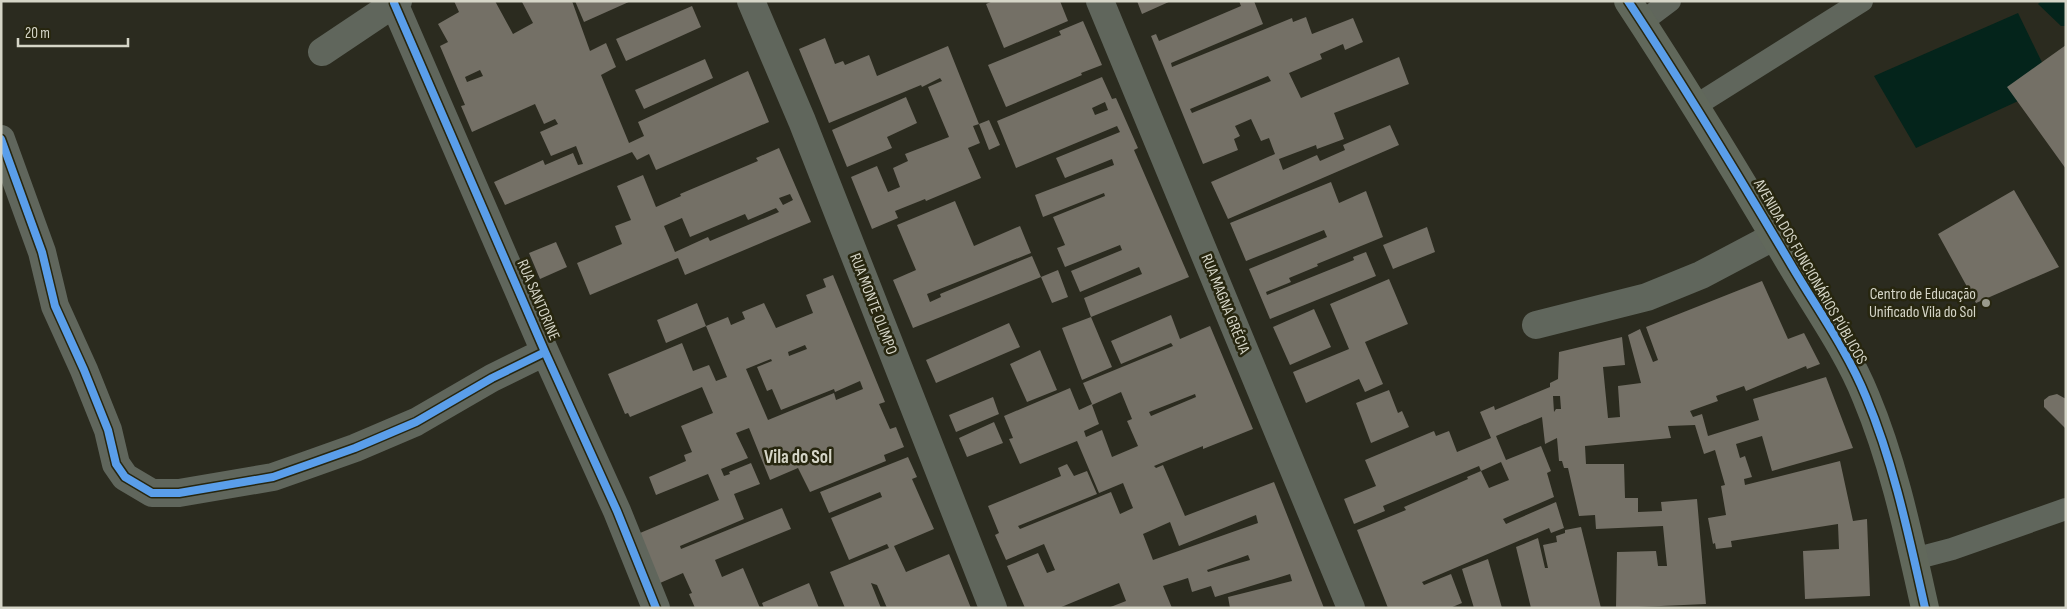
<svg xmlns="http://www.w3.org/2000/svg" width="2067" height="609" font-family="'Sofia Sans Condensed',sans-serif">
	<rect width="100%" height="100%" fill="#2b2b1f"/>
	<path fill="#04241b" d="M2041,1H2066V26H2061L2038,4Z
		M2018,13L2053,85L1916,148L1874,76Z"/>
	<path fill="#747066" fill-rule="evenodd" d="M454,1H495L513,34L533,23L522,2L572,1L590,51L606,43L616,67L601,75L629,143L644,136L638,122L748,71L769,122L656,170L649,154L637,160L632,152L505,205L494,182L543,160L545,165L573,153L578,165L583,164L576,146L551,156L540,132L558,124L555,119L544,124L535,104L472,132L461,106L465,105L440,46L448,42L438,24L459,12ZM480,70L483,76L467,82L465,77Z
		M575,1H631L584,22Z
		M993,1H1060L1068,21L1004,48L986,4Z
		M1137,1H1171L1142,14Z
		M1239,1H1254L1263,24L1171,63L1172,67L1292,18L1293,22L1306,17L1312,34L1353,18L1363,42L1345,50L1343,44L1320,54L1322,59L1289,73L1301,98L1399,57L1409,84L1334,113L1344,139L1317,149L1316,145L1279,159L1283,170L1317,155L1320,161L1345,150L1343,145L1390,125L1399,145L1228,219L1211,182L1275,154L1269,138L1261,141L1251,119L1235,126L1240,136L1234,139L1238,150L1203,164L1151,36L1156,34L1159,41L1241,6ZM1268,76L1271,81L1192,113L1190,109Z
		M692,6L701,27L626,61L616,39Z
		M1083,21L1102,65L1081,73L1082,75L1006,107L988,65L1061,35L1059,31Z
		M825,38L835,64L843,61L845,65L869,55L877,76L948,46L979,124L973,126L980,143L968,148L981,178L926,201L925,199L895,211L898,218L872,229L851,177L877,166L888,192L900,187L893,168L908,161L905,154L949,137L928,87L942,81L940,78L922,87L921,85L829,123L799,49Z
		M2066,45V169L2007,87Z
		M705,59L713,78L644,109L635,90Z
		M1102,77L1112,99L1116,98L1138,148L1134,150L1189,277L1091,317L1084,298L1142,274L1139,267L1080,292L1071,271L1122,250L1120,245L1065,267L1057,248L1065,245L1053,217L1105,196L1104,193L1043,217L1035,195L1114,165L1112,159L1065,178L1056,158L1120,132L1117,126L1016,168L997,121ZM1105,102L1108,110L1095,115L1092,108Z
		M906,97L917,123L887,137L892,148L847,167L832,130Z
		M989,120L1000,145L989,150L979,124Z
		M779,148L811,222L685,275L678,258L590,295L577,263L622,244L615,226L631,220L617,186L643,175L656,207L681,196L680,194L758,161L756,158ZM790,194L793,200L783,205L779,198ZM776,208L779,212L710,241L708,237L675,252L664,226L682,218L690,237L745,214L748,220Z
		M1331,182L1339,203L1366,191L1383,237L1317,264L1318,266L1289,278L1291,282L1266,292L1267,295L1354,260L1353,257L1366,252L1376,276L1270,319L1249,269L1327,237L1324,230L1246,261L1230,223Z
		M2014,190L2059,267L1976,303L1938,234Z
		M955,201L974,246L1020,226L1031,253L927,294L930,302L941,297L940,294L1032,256L1041,277L913,328L893,280L916,270L897,225Z
		M1427,227L1435,252L1393,269L1383,245Z
		M556,242L567,267L540,279L529,253Z
		M1058,270L1068,297L1052,303L1041,277Z
		M833,275L885,402L879,404L890,429L896,427L904,447L884,455L886,461L810,492L798,468L770,480L749,428L736,433L748,458L721,469L724,476L730,474L729,472L751,463L760,484L734,494L744,519L680,546L681,549L782,508L791,529L715,560L722,577L743,568L760,608H695L689,594L692,593L683,573L660,583L640,533L719,500L708,474L656,495L649,477L686,461L684,455L692,452L681,426L713,413L702,387L630,417L628,413L625,414L608,374L682,343L693,371L709,365L716,381L727,377L706,326L728,317L731,325L745,319L742,312L764,303L776,328L813,313L806,295L826,287L823,279ZM805,345L807,349L789,356L788,352ZM771,359L772,361L757,367L767,391L772,389L781,410L834,389L835,392L860,381L863,389L836,400L834,393L768,420L746,369Z
		M1389,279L1408,324L1365,342L1383,384L1365,392L1359,379L1306,403L1293,372L1349,349L1330,304Z
		M1762,281L1788,339L1804,333L1820,364L1807,369L1806,366L1746,391L1744,386L1716,396L1718,401L1690,411L1693,417L1702,414L1708,436L1759,420L1753,399L1826,377L1853,448L1772,471L1762,436L1736,444L1740,458L1745,456L1752,477L1744,479L1745,485L1840,461L1853,521L1867,519L1870,596L1805,599L1803,551L1839,549L1838,524L1731,541L1732,547L1716,549L1715,543L1713,544L1708,518L1726,515L1721,486L1725,485L1715,450L1704,454L1695,425L1668,426L1671,438L1585,446L1586,464H1624L1625,498H1638V512L1662,511L1661,502L1697,499L1706,604L1616,608L1617,552L1656,551L1658,566H1667L1663,526L1596,529L1595,515L1579,516L1568,468H1564L1562,461H1559L1557,438L1545,444L1542,417L1496,436L1506,460L1541,446L1551,471L1547,473L1554,497L1503,519L1506,524L1556,502L1564,528L1551,533L1549,528L1422,582L1424,585L1451,574L1462,603L1450,608H1388L1357,530L1406,510L1404,507L1468,479L1467,477L1481,471L1479,466L1383,506L1385,511L1354,524L1344,499L1376,486L1365,460L1434,431L1436,436L1449,431L1457,452L1491,438L1480,412L1494,406L1495,410L1550,387V383L1558,379L1559,352L1622,337L1625,365L1603,367L1608,418L1620,417L1618,386L1641,383L1628,335L1640,329L1653,362L1658,360L1646,327ZM1553,396H1560L1561,409H1556L1554,412ZM1501,462L1509,480L1489,488L1481,471Z
		M697,303L706,326L666,343L657,320Z
		M1314,309L1331,347L1290,365L1273,327Z
		M1171,315L1180,339L1210,326L1253,429L1203,449V446L1154,466L1156,468L1163,465L1185,516L1274,482L1324,608H1230L1228,597L1292,581L1290,574L1215,597L1211,586L1192,592L1188,578L1163,586L1172,608H1108L1126,601L1119,583L1059,608H1025L1007,566L1038,553L1047,573L1055,570L1044,544L1006,560L995,535L999,533L988,506L1061,476L1058,468L1067,464L1074,476L1087,471L1097,494L1018,526L1020,529L1111,492L1120,514L1133,508L1123,483L1099,493L1077,441L1020,464L1009,439L1013,438L1004,416L1070,388L1079,410L1092,404L1083,383L1173,346L1171,343L1121,364L1111,341ZM1121,392L1132,419L1127,421L1138,446L1112,457L1102,430L1086,437L1084,431L1099,424L1092,405ZM1195,394L1196,397L1151,416L1149,412ZM1256,515L1258,523L1153,560L1143,534L1170,522L1179,546ZM1248,555L1250,560L1208,572L1207,570Z
		M1091,317L1112,367L1082,380L1062,328Z
		M1009,323L1020,347L936,383L926,360Z
		M1040,350L1057,390L1027,402L1010,364Z
		M1389,390L1398,413L1402,411L1409,427L1371,443L1356,403Z
		M2057,394L2066,399V429L2044,407V400L2049,396Z
		M993,397L999,414L956,432L949,415Z
		M994,422L1003,443L967,457L959,438Z
		M908,457L917,477L912,479L934,529L894,546L906,572L949,554L971,608H887L877,585L871,583L881,608H845L830,572L889,548L887,544L849,560L831,518L882,497L880,492L829,513L820,492Z
		M1581,527L1601,608H1531L1516,547L1538,538L1545,568H1548L1543,545L1557,542L1556,536L1565,533V530Z
		M1488,559L1502,608H1474L1462,569Z
		M809,583L819,608H764L762,603Z"/>
	<g fill="none" stroke-linecap="round" stroke-linejoin="round">
		<path stroke="#60665c" stroke-width="22" d="M1642,22L1670,1
			M1695,106L1862,1
			M1914,559L1952,549L2066,509"/>
		<path stroke="#60665c" stroke-width="28" d="M751,1L802,121L993,608
			M1100,1L1351,608
			M394,3L545,352L617,511L656,608
			M322,52L398,1
			M1,139L42,252L55,306L84,370L108,430L116,464L125,477L152,493H179L273,477L310,464L355,448L416,422L492,378L545,352
			M1536,325L1647,297L1701,275L1775,236"/>
		<path stroke="#61685b" stroke-width="28" d="M1628,1C1686,89 1740,178 1793,268C1818,310 1848,352 1866,397C1894,464 1909,537 1925,608"/>
		<g stroke="#27260f" stroke-width="11">
			<path id="cycleway" d="M1628,1C1686,89 1740,178 1793,268C1818,310 1848,352 1866,397C1894,464 1909,537 1925,608
				M394,3L545,352L617,511L656,608
				M1,139L42,252L55,306L84,370L108,430L116,464L125,477L152,493H179L273,477L310,464L355,448L416,422L492,378L545,352"/>
		</g>
		<use href="#cycleway" stroke="#5a9eea" stroke-width="8"/>
	</g>
	<circle fill="#9a9a8c" stroke="#27260f" stroke-width="2" cx="1986" cy="303" r="5"/>
	<g text-anchor="middle" dominant-baseline="central" stroke-width="5" stroke-linejoin="round" paint-order="stroke">
		<g font-size="16" fill="#d5d5c7" stroke="#27260f">
			<text transform="translate(1810 272) rotate(60)">AVENIDA DOS FUNCIONÁRIOS PÚBLICOS</text>
			<text transform="translate(538 300) rotate(67)">RUA SANTORINE</text>
			<text transform="translate(873 304) rotate(69)">RUA MONTE OLIMPO</text>
			<text transform="translate(1225 304) rotate(68)">RUA MAGNA GRÉCIA</text>
		</g>
		<g font-size="16" fill="#d5d5c7" stroke="#27260f" text-anchor="end">
			<text x="1976" y="294">Centro de Educação<tspan x="1976" dy="18">Unificado Vila do Sol</tspan></text>
		</g>
		<g font-size="19" font-weight="bold" fill="#d5d5c7" stroke="#27260f">
			<text x="798" y="457">Vila do Sol</text>
		</g>
	</g>
	<rect width="2067" height="609" fill="none" stroke="#d5d5c7" stroke-width="5"/>
	<path d="M18 38v8h110v-8" fill="none" stroke="#d5d5c7" stroke-width="2.5"/>
	<text x="25" y="38" font-size="15" fill="#d5d5c7" stroke="#27260f" stroke-width="4" paint-order="stroke">20 m</text>
</svg>
